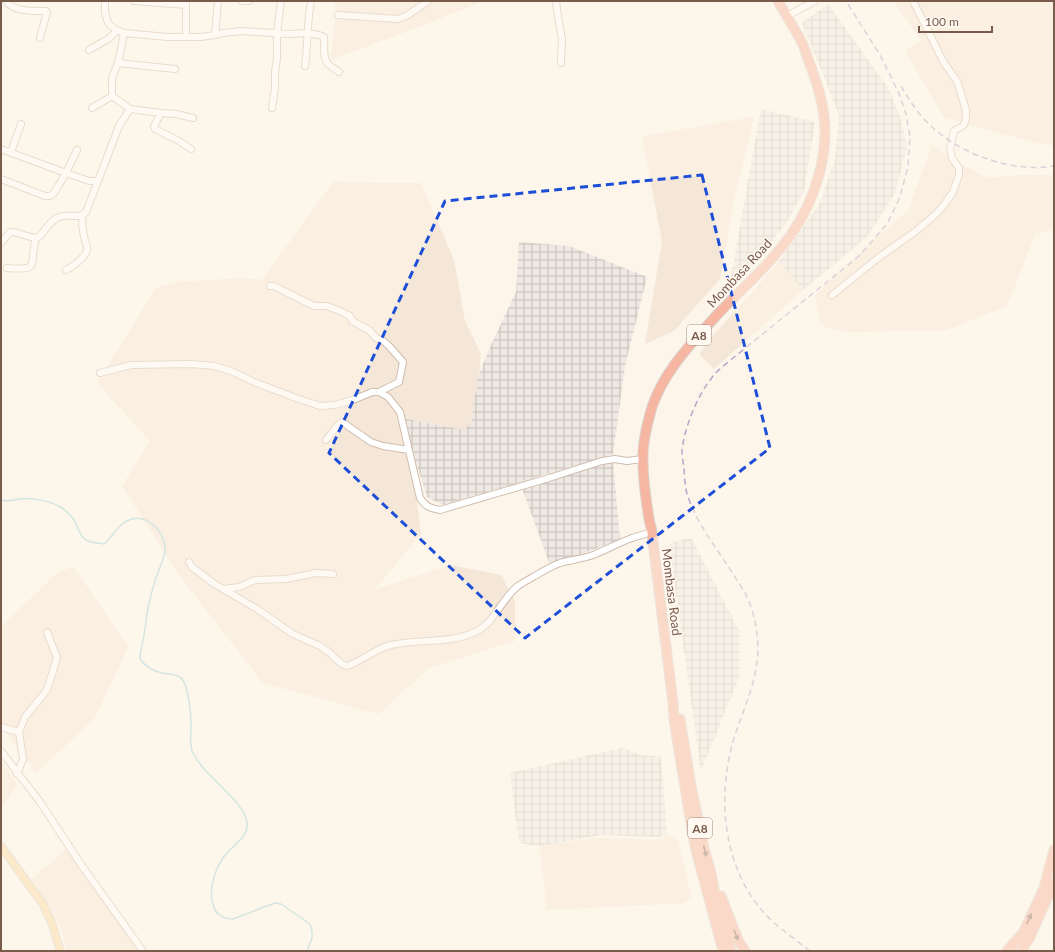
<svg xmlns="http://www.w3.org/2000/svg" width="1055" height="952" font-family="Lato,sans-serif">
	<defs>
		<pattern id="industrial-grid" width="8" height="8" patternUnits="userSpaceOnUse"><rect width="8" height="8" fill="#eee8e2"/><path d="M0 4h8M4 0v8" fill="none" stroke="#c6bfb9"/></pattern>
	</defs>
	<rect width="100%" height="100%" fill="#fdf5ea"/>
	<path fill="#f5e7d8" d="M334,1H483L429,23L331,60L333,36L337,10Z
		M893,1H1054V145H1047L977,127L944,117L905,51L921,40Z
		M754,117L734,201L720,279L674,331L645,344L662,242L642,136Z
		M932,145L956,162L988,178L1017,175H1054V228L1035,235L1007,306L946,330L848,332L826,328L819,321V314L815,295L887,228L908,211Z
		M333,182L421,183L454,260L465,321L481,354L479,374L477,378V390L474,397L472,420L465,430L394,416L402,420L415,486L421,534L374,590L451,565L501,575L515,601V641L429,668L379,714L263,683L182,579L122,486L150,441L97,383L156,288L178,282L241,278L262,280Z
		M779,262L803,290L714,369L699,354L710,339Z
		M74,567L128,647L95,718L36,773L1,725V627L58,572Z
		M1,761L17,784L1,810Z
		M667,834L678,840L691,896L685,903L547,910L539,846L599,838L661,840Z
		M67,848L138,948L133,951H68L57,918L32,879Z"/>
	<path fill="url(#industrial-grid)" d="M828,4L889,89L900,117L907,147L895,193L867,237L803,290L779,262L820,203L835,159L839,116L825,79L802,23Z
		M761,109L815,122L804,191L786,223L755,263L734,286L730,283Z
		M519,242L569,246L647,277L625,366L613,454L443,505L427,497L402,418L465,430L472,420L474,397L477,390V378L479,374L491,345L516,292Z
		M613,461L620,540L550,565L522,488Z
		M691,538L739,631V677L701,771L669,543Z
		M622,748L642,755L661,757L667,834L659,837L600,835L558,843L539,846L519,843L510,773Z"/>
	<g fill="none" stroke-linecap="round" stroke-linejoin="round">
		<path stroke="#a3d2d9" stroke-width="1.5" d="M1,500C8,502 13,500 19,499C32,497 51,501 62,508C68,512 73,517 76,524C79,529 80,537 86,540C91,543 98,543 104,544C112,537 116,528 125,522C144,510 165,530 165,549C166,556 157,573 155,581C152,590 150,599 148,608C146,617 146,626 144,635C143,643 140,651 140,659C145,666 153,671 162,673C169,675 177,673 182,679C189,688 191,715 191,726C191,735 189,745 193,753C198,762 205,771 212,777C222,788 245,807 247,822C249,836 235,844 227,853C216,865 208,889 213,904C215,914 223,919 233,919L275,903L281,904L310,924L312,931V938L307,951"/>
		<g stroke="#d0bdae" stroke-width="8">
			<path id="minor" d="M6,1C13,12 34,11 46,11L47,12L40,38
				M105,1V12L107,20L109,24L115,29L124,33L168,37H201L215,35L223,33L242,31L289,34L308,33L319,35L324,37C325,46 322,57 328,64C331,67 335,69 339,72
				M134,1L186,5V1
				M242,1H249
				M556,1L558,17L562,39L561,63
				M338,15L398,19L408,15L428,1
				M787,16L815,1
				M124,33L121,49L118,63L175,69
				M215,35L218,1
				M186,37V5
				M89,50L108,39L117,31
				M305,66C308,44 307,22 311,1
				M92,108L112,96
				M272,108L275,88V72L277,59V33L281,1
				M130,109L161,113L154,126L155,129L179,141L191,149
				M161,113L176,114L193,118
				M1,149L66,173L77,150
				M11,152L21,124
				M1,179L45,196H50L54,193L66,173L89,181H98L119,126L130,109L112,96V78L118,63
				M1,243L10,232C20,231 29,240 39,237C45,231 51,219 59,217C69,213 79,220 86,212L98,181
				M7,268C43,271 28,264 36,238
				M66,270C72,267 86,257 87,250C88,247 86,244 85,241C83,232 81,224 83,215
				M270,286H274L314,306H327L342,312L350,316L352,321L369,330L376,338L382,340L389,346L403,362L399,382L379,392
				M832,295L878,258L916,231L936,214L944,205L953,192L959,175V168L952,158L950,149L954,131L964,125L966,117V110L957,81L944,63L913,1
				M100,373L131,365L191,364L214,366L231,371L254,382L296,398L320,406L335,405L353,400L372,392H379L388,397L400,412L420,498C426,507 430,508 440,510L549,478L602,461L615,459L627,461L642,459
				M326,440L337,426L342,422L371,442L383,446L409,450
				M189,562L192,567L213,583L257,609L293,634L320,646L330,653L335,658L342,664L347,666C362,661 375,649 391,645C417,639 453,644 477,631C495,622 502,598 518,586C522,583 528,580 533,577C542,572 551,566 560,563C571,560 582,559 593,555C606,550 618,543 632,538C638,536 645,534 652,532
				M224,589L239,587L255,580L286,579L316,573L333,574
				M1,727L19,732
				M1,751L40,802L82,866L143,951
				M17,774L23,759L19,732L25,717L47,690L57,658L47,632"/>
		</g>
		<g stroke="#d9d1cd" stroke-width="9">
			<path id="major" d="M1,846L43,904L52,923L60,951"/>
		</g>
		<g stroke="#d9d1cd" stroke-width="11">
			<path id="highway" d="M680,719L692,791L704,848L711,873L715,894L731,951
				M721,896L738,940L745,951
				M723,951L697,854L693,836L674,720L673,703C666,647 659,590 652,534C652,529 650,524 649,519C646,500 643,480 643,461C642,443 647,424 652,407C664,371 691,344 716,316C741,289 769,266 790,236C814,203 829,156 824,116C822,98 817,83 811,67C808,60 806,52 803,45C796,30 786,16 778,1
				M1007,951L1023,933L1044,888L1054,850
				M1021,951L1030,937L1054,883"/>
		</g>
		<use href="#minor" stroke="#fff" stroke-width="6"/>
		<use href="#major" stroke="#fbd9a3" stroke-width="7"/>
		<use href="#highway" stroke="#f7b6a1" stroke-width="9"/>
		<path stroke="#b8a6c8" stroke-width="1.5" stroke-dasharray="6 4" stroke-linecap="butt" d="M901,86C909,99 917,113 928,123C958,154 1012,173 1054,166
			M810,951C796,940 780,929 767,916C722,869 716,795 735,735C746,703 762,669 757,635C756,622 752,608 747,597C744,590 739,584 735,577C725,561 713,545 703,528C696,517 689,502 686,490C685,482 684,474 684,467C683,462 682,456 682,451C684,429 697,396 711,379C714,374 718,371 722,367L859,256L887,224L900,197L908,166L910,137L906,114L900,96L890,75L880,55L846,1"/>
	</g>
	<defs><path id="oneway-solid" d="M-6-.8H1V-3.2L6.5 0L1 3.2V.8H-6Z"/></defs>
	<g fill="#926d5d">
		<use href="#oneway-solid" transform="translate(705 851) rotate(75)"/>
		<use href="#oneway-solid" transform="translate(1029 919) rotate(-65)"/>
		<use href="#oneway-solid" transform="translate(736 935) rotate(68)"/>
	</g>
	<path d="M0 0H1055V952H0ZM702,175L770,448L525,638L329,453L445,201Z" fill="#fdf5ea" fill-opacity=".55" fill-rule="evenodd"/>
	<path fill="none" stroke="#1d4ed8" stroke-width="3" stroke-dasharray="8 5" stroke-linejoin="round" d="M702,175L770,448L525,638L329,453L445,201Z"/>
	<g text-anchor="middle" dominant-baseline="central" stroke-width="3" stroke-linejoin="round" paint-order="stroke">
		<g fill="#fff9f1" stroke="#a18a7e" stroke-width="1">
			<rect x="687" y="325" width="24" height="20" rx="3"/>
			<rect x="688" y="818" width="24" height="20" rx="3"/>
		</g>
		<g font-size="12" font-weight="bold" fill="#795b4c">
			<text x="699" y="335">A8</text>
			<text x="700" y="828">A8</text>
		</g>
		<g font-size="13" fill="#795b4c" stroke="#fff9f1">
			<text transform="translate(739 273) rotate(-47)">Mombasa Road</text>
			<text transform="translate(672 592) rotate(83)">Mombasa Road</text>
		</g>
	</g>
	<rect width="1055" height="952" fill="none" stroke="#795b4c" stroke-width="4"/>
	<path d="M919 26v6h73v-6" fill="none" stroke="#795b4c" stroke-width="2"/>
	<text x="925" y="26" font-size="12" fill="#795b4c" stroke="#fff9f1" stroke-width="3" paint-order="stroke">100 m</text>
</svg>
